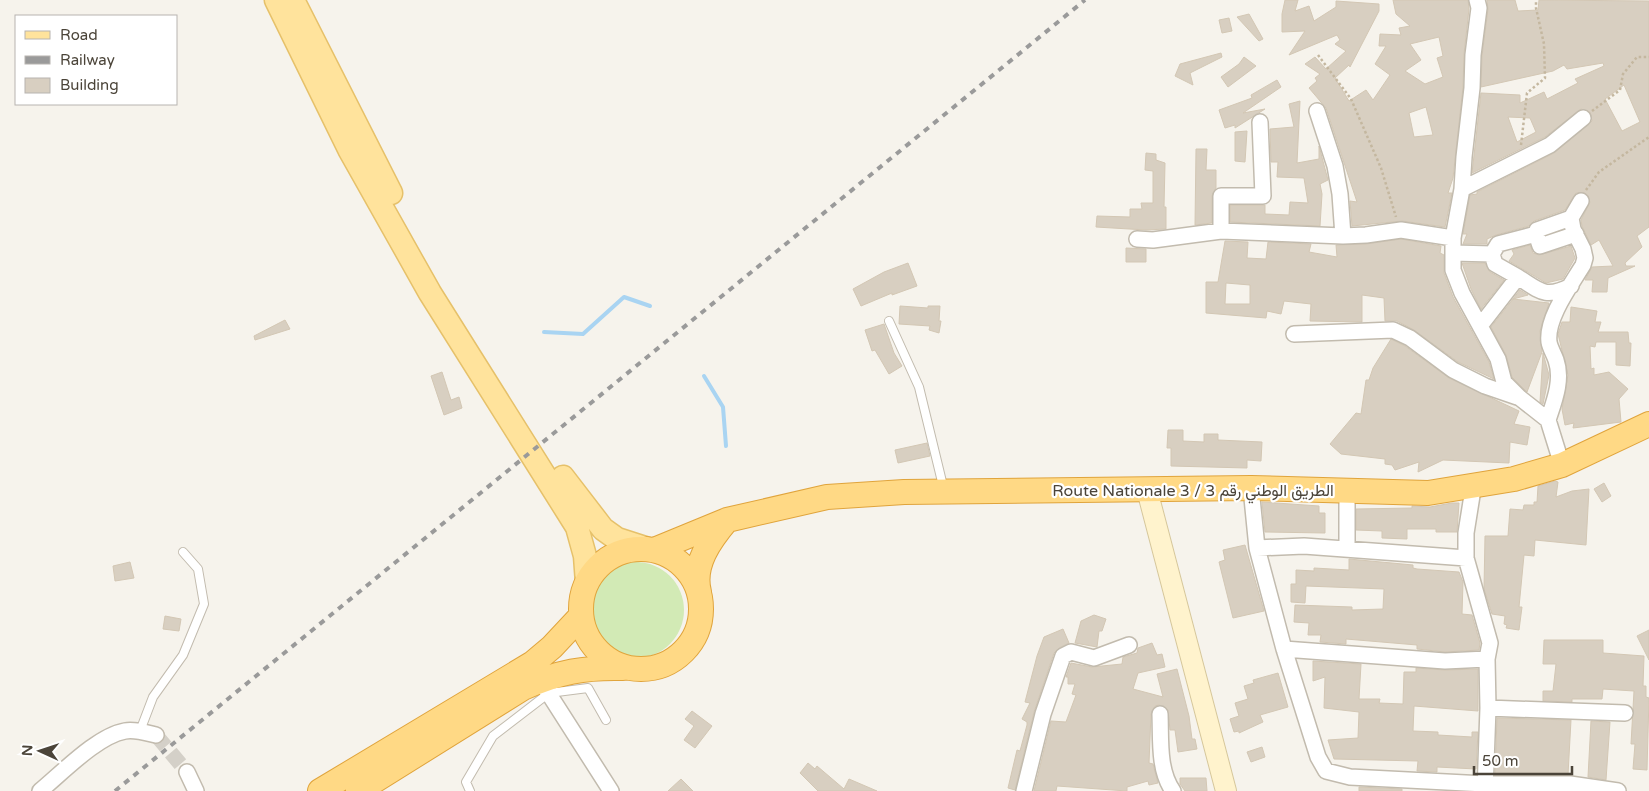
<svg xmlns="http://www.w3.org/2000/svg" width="1649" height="791" font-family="'Varela Round',Vazirmatn,sans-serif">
	<rect width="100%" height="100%" fill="#f6f3ec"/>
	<path fill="#d2eab5" d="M588 610a48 48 0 1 1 96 0a48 48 0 1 1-96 0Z"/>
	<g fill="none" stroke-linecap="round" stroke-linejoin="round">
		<path stroke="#a9d4f2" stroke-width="4" d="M544,332L583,334L624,297L650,306
			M704,376L723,407L726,446"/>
	</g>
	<path fill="#d8cfc1" stroke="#d3c7b4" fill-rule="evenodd" d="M1285,0H1298L1295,11L1309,6L1314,21L1336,7V1L1379,4V11L1350,67L1349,65L1335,78L1349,101L1366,90L1373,100L1390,75L1375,64L1386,46H1379L1380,34L1401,35L1399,28L1410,26L1396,14L1393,0H1468L1469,9L1464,54L1463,87L1453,178L1448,193H1452L1445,227L1402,221L1352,226L1350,201L1357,202L1326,108L1309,88L1317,81L1315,78L1320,74L1305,64L1315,57L1326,69L1346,51L1335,44L1340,40L1337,35L1289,55L1305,31L1282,32V14ZM1439,37L1443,56L1437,58L1443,77L1425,84L1405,71L1421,60L1410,44ZM1426,107L1433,135L1414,137L1409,113Z
		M1487,0H1515L1518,11L1538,10L1539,0L1649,1V227L1637,236L1642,247L1625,263L1626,266H1635L1608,278L1607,292H1592L1593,280H1585L1592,267L1613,266L1599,240L1591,245L1582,226L1581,220L1590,202L1585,193H1576L1565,210L1534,221L1529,226L1496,235L1487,239V244H1463L1467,234H1463L1470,195L1477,194V192L1554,153L1592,121L1590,112L1581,109L1545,137L1472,173L1481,93L1520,95V103L1544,92L1547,99L1578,83L1575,79L1604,66L1603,63L1567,69L1564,65L1553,71L1481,87L1482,56L1488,9ZM1624,85L1640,122L1622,131L1605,99ZM1508,117L1530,118L1536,132L1517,142Z
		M1249,14L1263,39L1259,41L1237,17Z
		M1229,18L1232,31L1222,33L1219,20Z
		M1221,53L1222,57L1190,73L1193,85L1175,76L1180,64Z
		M1244,57L1256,66L1228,87L1221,77L1239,64Z
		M1277,80L1281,87L1243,113L1265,109L1235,128V125L1225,128L1219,110L1252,98L1251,95Z
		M1300,101L1297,163L1319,159V146L1328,180L1320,184L1322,194L1320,226L1230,222V205H1265V214L1289,215L1290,202L1308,203L1304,178L1277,177L1278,162H1271L1270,129L1294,127L1289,104Z
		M1247,131L1245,162L1235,161V132Z
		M1196,149H1207L1206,170H1216V188L1212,196V223L1195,225Z
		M1146,153L1156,154V160L1165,163L1164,207H1166V229L1146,230L1096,227L1097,216L1130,217V209H1142L1141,203H1153V171L1145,170Z
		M1401,239L1441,246L1440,253L1444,255V273L1453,297L1489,362L1494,379L1458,362L1414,330L1397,321H1385L1384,298L1362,295V322L1310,321L1311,304L1284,301L1281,314L1267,311L1266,318L1206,313V282H1218L1225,241L1248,242L1247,258L1266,259L1268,242L1311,244L1309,252L1337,257L1336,245L1366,244ZM1226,283L1250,285V304H1225Z
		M1530,245L1533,253L1539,255L1571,246L1575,258L1563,279L1546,283L1509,261L1514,254L1512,250Z
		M1126,248L1146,249V262H1126Z
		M908,263L917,286L892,295V293L861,306L853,289L884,272Z
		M1462,263H1485L1490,272L1504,280L1481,309L1471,289Z
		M1520,290L1528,295L1513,299Z
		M1513,299L1549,303L1540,331L1542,352L1527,392L1512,377L1506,355L1491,327Z
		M900,306L928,308V306H940L939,321H941L939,333L929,330L930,326L899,324Z
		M1571,307L1597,311L1595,322H1601L1598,332H1628L1629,343H1631L1630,366L1616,365V342H1596L1595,347L1590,346L1591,369L1594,368V375L1609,372L1628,389L1619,399L1621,422L1573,428L1574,423L1565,425L1562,409L1568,375L1558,334L1562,322H1570Z
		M285,320L290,329L255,340L254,336Z
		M884,324L894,353L902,366L889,374L875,350L872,351L865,330Z
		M1391,339L1405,346L1449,378L1519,411L1514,424L1530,427L1527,445L1510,442L1509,463L1443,460L1418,472L1419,462L1395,470L1392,465L1385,464V459L1341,454L1330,444L1356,413L1361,414L1366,380H1369L1373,368Z
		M1543,353L1549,375L1543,404L1540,402Z
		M442,372L451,400L459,397L462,408L444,415L431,376Z
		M1168,430H1183V441L1204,442V434H1218V440L1262,442L1261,461L1247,460V468L1171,466V448H1167Z
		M927,443L930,456L898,463L895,450Z
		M1555,481L1558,482L1556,497L1572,491L1589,489L1586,545L1535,540L1534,556L1524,555L1519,607H1522L1519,630L1506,628L1507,625L1504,624L1505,616L1492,614L1484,589L1485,536H1508L1510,509L1523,510L1524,505H1534V502H1537L1538,486Z
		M1604,483L1611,496L1602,502L1594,489Z
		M1262,502L1319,506V513H1325V533L1265,532Z
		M1452,503H1459L1457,532H1436V529H1407V539L1382,538V531L1356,530V509L1412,508V506L1430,507Z
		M1245,545L1264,611L1233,618L1219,562L1225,560L1223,550Z
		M1349,559L1413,565V568L1417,569L1459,572L1463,582L1462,614L1472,615L1480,643L1479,650L1445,652L1417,649V645L1346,639V644L1320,642L1321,635H1308L1309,623L1294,622L1295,605L1352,607V610L1383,609L1384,589L1306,586L1305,603L1291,602V584H1296V570L1314,571V568L1349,570Z
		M130,562L134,578L115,581L113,566Z
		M1094,615L1106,619L1102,631H1099L1097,647L1075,643L1081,621Z
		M165,616L181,619L179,631L163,629Z
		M1063,629L1069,643L1059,648L1054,653L1034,712L1015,790L1008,788L1017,750L1020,751L1027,725V722L1022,719L1030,703L1025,702L1037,656L1044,637Z
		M1649,630V660L1637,636Z
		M1544,640H1603V653L1644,656L1643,686H1646V697L1649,698L1647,770L1633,769L1635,744H1631L1634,691L1603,689L1602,699H1572V702L1543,701V691H1553L1556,664H1543Z
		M1152,643L1157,655L1162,654L1165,667L1138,673L1133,689L1163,697L1157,674L1177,669L1189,716L1192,739H1195L1197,749L1178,752L1175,730H1170L1168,710L1159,705L1155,706L1151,714L1149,763L1153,764L1158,783L1149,785L1148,781L1127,787V791L1057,786L1056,791H1034L1051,721L1066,722L1076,695L1072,694L1075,684H1068V677H1066L1071,663L1092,667L1122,664L1123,657L1137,653L1138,648Z
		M1313,661L1361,664L1359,699H1380L1379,703L1403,704L1404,672H1416V668L1445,670L1478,669V711L1414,706L1413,731L1438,732V735L1472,737V732H1478L1476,769L1437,767V772L1417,771L1418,761L1334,759L1328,740L1358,738L1359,712L1324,708L1325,677L1313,681Z
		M1278,673L1288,707L1260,715L1263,722L1239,733V731L1234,732L1230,719L1239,716L1235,703L1248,699L1244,686L1254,683L1253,680Z
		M692,711L712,726L695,748L684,740L694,726L685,719Z
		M1497,718L1571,720L1568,775H1495Z
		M1591,721L1610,722L1606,780L1588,777Z
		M1262,747L1265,757L1251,762L1247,752Z
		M808,763L815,769L817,766L844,789L849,779L877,791H818L800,773Z
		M1180,778H1206L1207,791H1185L1180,784Z
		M681,779L693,791H668Z
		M1359,787L1402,789V791H1359Z"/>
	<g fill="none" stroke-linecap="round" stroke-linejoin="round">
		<path stroke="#d4d0c8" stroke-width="15" stroke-dasharray="15 8" stroke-linecap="butt" d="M156,735L187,772"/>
		<g stroke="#c2bbae" stroke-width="10">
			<path id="service" d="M889,321L919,387L944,490
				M140,731L153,697L183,655L204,604L198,569L183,552
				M470,791L466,782L493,736L549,693L588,688L606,720"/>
		</g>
		<g stroke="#c2bbae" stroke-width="18">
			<path id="minor" d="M1477,0L1479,8L1473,55L1472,88L1464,157L1462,189L1453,238V270L1462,293L1498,359L1504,382L1520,398L1548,420L1562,465
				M1317,111L1335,166L1340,194L1343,236
				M1462,189L1550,145L1583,118
				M1221,231V196H1263L1260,122
				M1536,234L1540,246L1576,234
				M1137,239L1153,240L1221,231L1343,236L1366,235L1401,230L1453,238
				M1453,253L1492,254L1495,264L1518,277
				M1492,254L1498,244L1536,234L1537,230L1571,218
				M1480,326L1518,277C1540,291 1545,299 1571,286
				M1294,334L1393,330L1410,338L1453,370L1485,386L1517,397
				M1548,420C1554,402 1563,380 1556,360C1554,354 1550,348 1549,342C1546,318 1571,285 1583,265L1585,258L1583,249L1573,229L1571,218L1581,201
				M1474,483L1466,533V558L1490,643L1487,659L1488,708L1485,791
				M1251,488L1257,548L1284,649L1318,757L1326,771L1350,777L1485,784H1570L1618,791
				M1257,548L1304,546L1466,558
				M1347,549V491
				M1284,649L1445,661L1487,659
				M540,680L611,791
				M1488,708L1625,713
				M1160,714C1161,739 1158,770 1173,791
				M187,772L196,791
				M40,791C62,773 97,736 125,731C135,729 147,733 156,735
				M1024,791L1043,714L1063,656L1071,652L1094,658L1129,645"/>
		</g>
		<g stroke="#d6c79b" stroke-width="22">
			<path id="secondary" d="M1147,490L1226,791"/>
		</g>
		<g stroke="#e6c16a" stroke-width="25">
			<path id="primary" d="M276,0L349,149L430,293L577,527L585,556L587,583
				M293,0L391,193
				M563,477L603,529L617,539L648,549"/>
		</g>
		<g stroke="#e0a43c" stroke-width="26">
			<path id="trunk" d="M581 609a60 60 0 1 1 120 0a60 60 0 1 1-120 0Z
				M654,550L727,520L827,497L904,492L1251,488L1428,493L1514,479L1562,465L1649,424
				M699,592C692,565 710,540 727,520
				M320,791L533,663L552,647L581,616
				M358,791L523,688C558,672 585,667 623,668"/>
		</g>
		<path stroke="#c4b79f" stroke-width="2.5" stroke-dasharray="2.5 2.5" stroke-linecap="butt" d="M1318,55L1351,99L1381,168L1396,217
			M1592,111L1620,90L1623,74L1637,57H1649
			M1521,145L1527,93L1545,78L1544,44L1536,8V0
			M1586,190L1599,172L1649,137"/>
		<use href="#service" stroke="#fff" stroke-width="8"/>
		<use href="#minor" stroke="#fff" stroke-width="15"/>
		<use href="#secondary" stroke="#fff3cd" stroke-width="20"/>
		<use href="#primary" stroke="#ffe39c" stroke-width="22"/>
		<use href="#trunk" stroke="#ffd985" stroke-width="24"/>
		<path stroke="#9a9a9a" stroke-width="4" stroke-dasharray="6 6" stroke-linecap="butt" d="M115,791L1085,0"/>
	</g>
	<g text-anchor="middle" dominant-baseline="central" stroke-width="4.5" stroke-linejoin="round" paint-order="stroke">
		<g font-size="16" fill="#4b4439" stroke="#fff">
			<text x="1193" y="491">Route Nationale 3 / الطريق الوطني رقم 3</text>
		</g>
	</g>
	<rect x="15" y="15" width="162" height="90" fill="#ffffff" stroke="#b7b4b0"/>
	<rect x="25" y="31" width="25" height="8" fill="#ffe39c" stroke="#b7b4b0"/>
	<text x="60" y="40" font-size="15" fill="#4b4439">Road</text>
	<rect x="25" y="56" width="25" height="8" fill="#9a9a9a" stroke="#b7b4b0"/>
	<text x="60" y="65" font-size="15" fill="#4b4439">Railway</text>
	<rect x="25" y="78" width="25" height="15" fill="#d8cfc1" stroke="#b7b4b0"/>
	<text x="60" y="90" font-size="15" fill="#4b4439">Building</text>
	<g transform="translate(40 751) rotate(273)" stroke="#ffffff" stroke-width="4" paint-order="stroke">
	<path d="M0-4L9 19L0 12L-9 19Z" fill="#4b4439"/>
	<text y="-8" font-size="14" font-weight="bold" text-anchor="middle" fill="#4b4439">N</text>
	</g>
	<path d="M1474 766v8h98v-8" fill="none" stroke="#4b4439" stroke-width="2.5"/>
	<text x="1482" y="766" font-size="15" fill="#4b4439" stroke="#ffffff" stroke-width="4" paint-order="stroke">50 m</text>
</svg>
